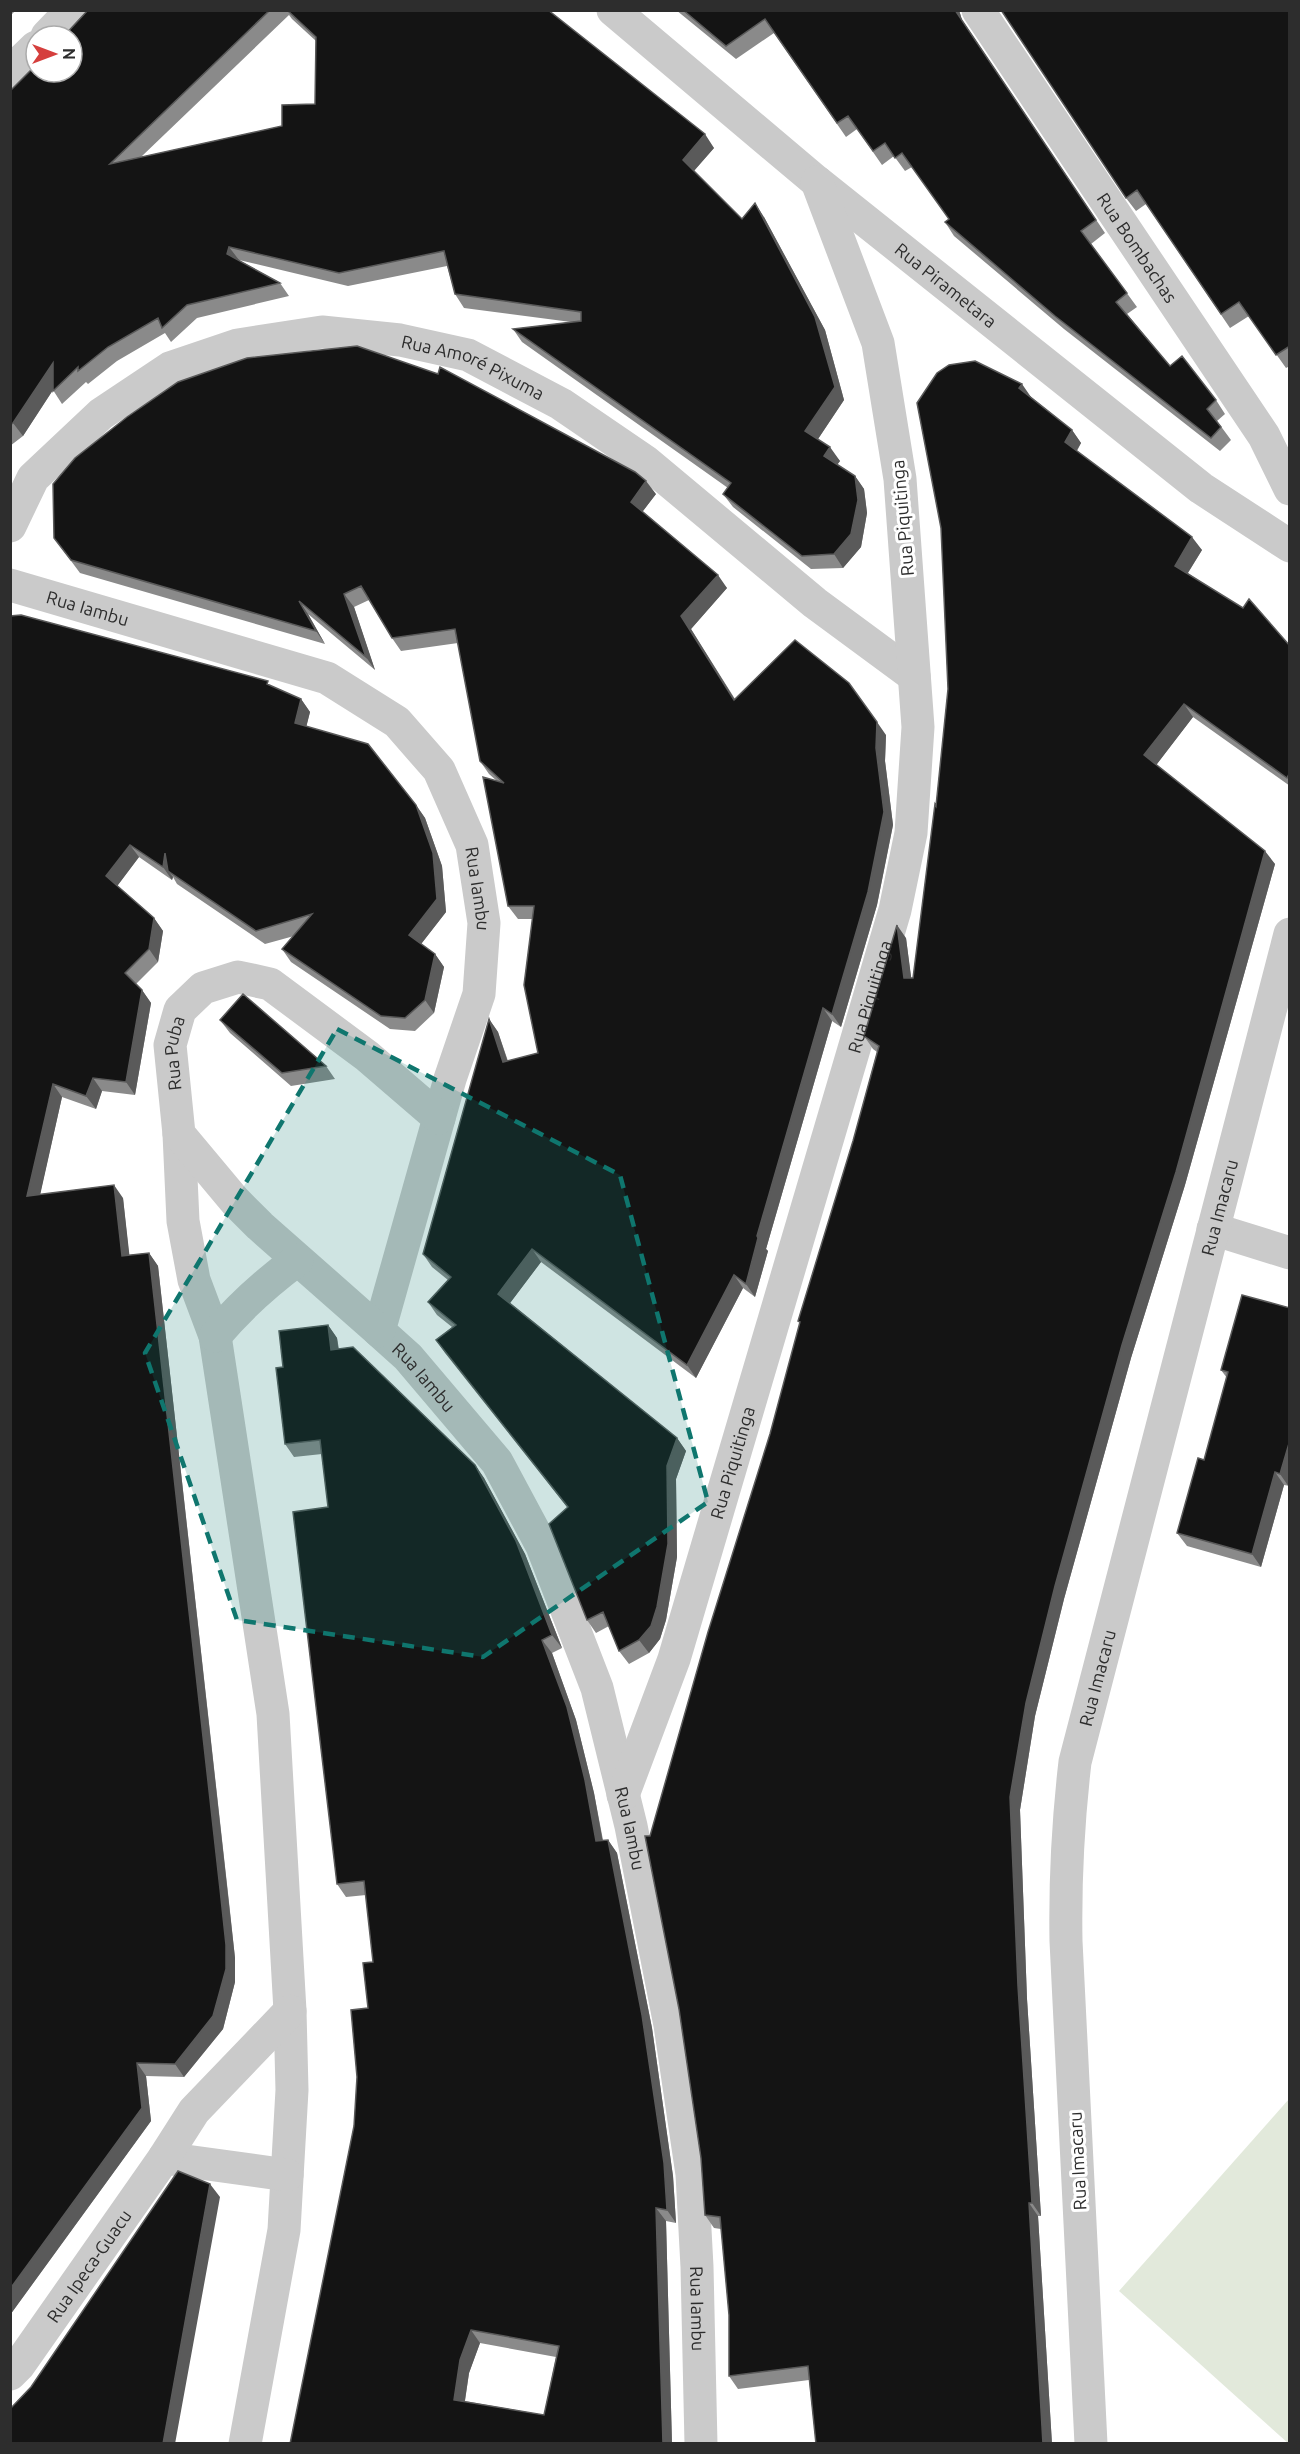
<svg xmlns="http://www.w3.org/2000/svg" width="1300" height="2454" font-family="Ubuntu,sans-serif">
	<rect width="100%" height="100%" fill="#fff"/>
	<path fill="#e2e9db" d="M1289,2099L1290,2443L1289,2444L1119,2291Z"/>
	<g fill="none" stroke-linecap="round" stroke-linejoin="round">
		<g stroke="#cacaca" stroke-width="33">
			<path id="s1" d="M613,10L817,182L1201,488L1290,546"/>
			<path id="s2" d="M978,10L1264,436L1290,489"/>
			<path d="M47,36L72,10"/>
			<path d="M10,72L36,47"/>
			<path id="s3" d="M10,526L33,478L101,414L170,368L238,345L322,332L400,340L468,355L561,404L646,462L815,603L914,676"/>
			<path id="s4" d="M10,585L327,678L397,722L439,770L472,845L484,923L479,994L450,1079L379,1331L408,1357L497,1462L542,1546L597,1688L631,1826L670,2025L692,2174L697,2267L701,2444"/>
			<path d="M179,1134L183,1221L194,1280L215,1336L273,1714L290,2011L292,2090L284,2230L245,2444"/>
			<path d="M1213,1229L1290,1253"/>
			<path id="s5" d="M379,1331L260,1226L235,1201L179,1134L170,1045L180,1010L203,988L238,977L270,984L367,1056L439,1118"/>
			<path d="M215,1336C240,1306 266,1283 297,1260"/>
			<path id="s6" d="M623,1795L674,1659L895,910L911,833L918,727L900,479L878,343L817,182"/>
			<path d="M164,2158L287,2175"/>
			<path id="s7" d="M10,2374L19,2365L164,2158L194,2111L290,2011"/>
			<path id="s8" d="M1091,2444L1066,1941C1065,1881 1068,1822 1075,1762L1290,934"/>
		</g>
	</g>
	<path fill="#8a8a8a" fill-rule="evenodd" d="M10,10H16L10,16Z
		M88,10H548L714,148L694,171L742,219L764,217L825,330L844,400L818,439L840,461L837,465L855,476L864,489L867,513L861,547L843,568L811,569L733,507L723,494L728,488L522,342L513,329L571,322L464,308L455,294L447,266L348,286L239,260L280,283L289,296L197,318L171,342L165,333L117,361L88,384L86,382L62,404L53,390L23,436L10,446V91ZM289,15L292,19L316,41L315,104L282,126L141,157Z
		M676,10H959L962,20L1105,233L1091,244L1137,307L1127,314L1170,366L1216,400L1225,414L1217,421L1231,440L1220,451L1064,329L954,236L945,222L949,219L912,167L905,171L894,156L882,165L857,129L846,137L774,33L736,59Z
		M1290,10V366L1286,368L1249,316L1230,328L1146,204L1136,211L1126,198Z
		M1031,397L1072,430L1081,443L1077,451L1202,550L1188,573L1290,646V786L1193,717L1156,765L1275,864L1185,1185L1131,1358L1064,1599L1035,1716L1020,1810L1027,1999L1041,2216H1038L1052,2444H816L809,2380L738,2389L729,2376V2315L721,2229L714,2228L705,2215L701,2158L679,2009L650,1836L770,1434L800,1323L798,1321L853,1141L877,1052L873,1049L864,1036L906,938L911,978H913L936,806L948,689L941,528L917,403Z
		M656,494L642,512L727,588L691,629L735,699L886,735L885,761L893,825L877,905L841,1027L832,1021L766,1249L768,1251L755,1297L743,1288L696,1378L541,1262L510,1303L677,1438L686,1451L676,1479L677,1557L666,1620L660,1639L649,1653L629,1664L619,1651L609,1626L596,1633L587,1620L567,1507L445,1353L436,1340L452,1327L437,1315L428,1302L448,1280L432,1267L423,1254L489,1019L498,1032L508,1061L538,1053L532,919H518L508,906L497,781L489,774L480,761L458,643L401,651L392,638L369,600L354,607L375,670L308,614L325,644L80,573L54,538Z
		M10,616L271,686L301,699L310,712L306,727L416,805L425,818L442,866L446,912L421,944L435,954L444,967L434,1013L415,1031L390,1029L291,962L282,949L294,936L265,944L177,884L173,877L172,880L139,857L117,886L154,918L163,931L158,962L136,984L142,990L151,1003L135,1095L102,1091L96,1109L62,1097L40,1194L123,1198L129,1255L149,1253L158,1266L229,1902L235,1958V1982L223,2029L184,2077L146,2076L151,2121L10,2315Z
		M220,1020L326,1066L335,1079L291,1086L230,1033Z
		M1290,1308V1486L1284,1485L1261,1567L1187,1546L1177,1533L1204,1460L1227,1378L1221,1370Z
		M328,1325L337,1338L339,1349L475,1465L484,1478L525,1554L562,1648L552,1653L576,1720L594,1793L603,1840H608L617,1853L652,2028L673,2176L676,2223L666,2221L672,2444H290L354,2126L373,1962L366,1895L346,1897L337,1884L328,1507L322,1454L294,1457L285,1444L283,1367ZM480,2343L556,2357L544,2415L465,2401L469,2373Z"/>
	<path fill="#5a5a5a" d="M955,10H959L962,20L1105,233Z
		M705,134L714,148L692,173L683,160Z
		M755,203L764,217L825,330L844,400L814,445L805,431Z
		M229,247L239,260L236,268L227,254Z
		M53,363L62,376L23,436L13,423Z
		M1022,384L1031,397L1028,401L1019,388Z
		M1072,430L1081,443L1074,455L1065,442Z
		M830,447L840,461L833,470L824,456Z
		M855,476L864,489L867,513L861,547L843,568L834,554Z
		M646,481L656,494L640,515L631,502Z
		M1192,537L1202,550L1184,579L1175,566Z
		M718,575L727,588L691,629L743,713L681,616Z
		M344,594L354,607L375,670L366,657Z
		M299,601L308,614L325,644L316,631Z
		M301,699L310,712L304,736L295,723Z
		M1184,704L1193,717L1154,768L1144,755Z
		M877,722L886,735L885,761L893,825L877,905L841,1027L832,1014L876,748Z
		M416,805L425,818L442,866L446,912L418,948L409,935Z
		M130,845L139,857L115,889L106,876Z
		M1265,851L1275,864L1185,1185L1131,1358L1064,1599L1035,1716L1020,1810L1027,1999L1041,2216L1032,2203L1018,1986L1010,1797L1026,1703L1055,1586L1122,1345Z
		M165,853L168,871L173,877L172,880L163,867Z
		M154,918L163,931L158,962L149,949Z
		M897,925L906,938L913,991L904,978Z
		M435,954L444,967L434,1013L425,1000Z
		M142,990L151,1003L135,1095L126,1082Z
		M823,1008L832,1021L766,1249L768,1251L755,1297L746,1284L757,1236Z
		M489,1019L498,1032L512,1075L503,1062Z
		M93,1078L102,1091L96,1109L86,1096Z
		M53,1084L62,1097L37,1209L27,1196Z
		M114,1185L123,1198L131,1269L122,1256Z
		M532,1249L541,1262L507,1307L498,1294Z
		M149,1253L158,1266L235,1958V1982L223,2029L184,2077L175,2064Z
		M734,1275L743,1288L696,1378L687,1365Z
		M328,1325L337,1338L340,1363L331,1350Z
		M677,1438L686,1451L676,1479L677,1557L666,1620L660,1639L649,1653L639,1640L667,1466Z
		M1290,1440L1289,1487L1280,1474Z
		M475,1465L484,1478L525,1554L562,1648L552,1635Z
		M1275,1472L1284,1485L1261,1567L1252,1554Z
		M542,1640L552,1653L576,1720L594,1793L605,1854L596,1841Z
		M608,1840L617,1853L652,2028L673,2176L676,2223L667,2210Z
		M137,2063L146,2076L151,2121L10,2315V2289Z
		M210,2184L220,2197L175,2444H163Z
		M1029,2203L1038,2216L1052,2444H1043Z
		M656,2208L666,2221L672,2444H663Z
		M471,2330L480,2343L469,2373L463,2413L454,2400L460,2360Z"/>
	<path fill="#141414" stroke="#5a5a5a" stroke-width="1.5" fill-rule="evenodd" d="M88,10H270L110,164L282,126V105L315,104L316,37L287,10H548L705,134L683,160L742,219L755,203L815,317L835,387L805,431L830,447L824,456L855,476L858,500L851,534L834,554L802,556L723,494L731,483L513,329L581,321V312L455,294L444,251L339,273L229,247L227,254L280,283L187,305L162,328L158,318L108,347L78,371V367L53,391V363L13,423L10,425V91L36,65V72H72V36H64Z
		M683,10H955L1096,220L1081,231L1127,293L1116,302L1170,366L1182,356L1216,400L1207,409L1221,427L1211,438L1055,316L945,222L949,219L902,153L895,158L885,143L873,151L848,116L837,123L765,19L726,46Z
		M1001,10H1290V346L1276,355L1239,302L1221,314L1137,190L1126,198Z
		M357,346L438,374L440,367L635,472L646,481L631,502L718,575L681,616L734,700L795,640L849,683L877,722L876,748L884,812L868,892L832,1014L823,1008L757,1236L758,1238L746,1284L734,1275L687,1365L532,1249L498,1294L677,1438L667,1466L668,1544L657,1607L651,1626L639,1640L619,1651L603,1612L587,1620L549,1524L568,1507L436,1340L456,1325L428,1302L451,1277L423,1254L489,1019L503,1062L538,1053L524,985L534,906H508L483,777L504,783L480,761L455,629L392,638L361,586L344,594L366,657L299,601L316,631L71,560L54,538L53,484L75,458L127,417L178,382L247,358Z
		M975,361L1022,384L1019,388L1072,430L1065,442L1192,537L1175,566L1243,608L1249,599L1290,646V772L1287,778L1184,704L1144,755L1265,851L1176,1172L1122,1345L1055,1586L1026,1703L1010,1797L1018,1986L1032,2203H1029L1043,2444H816L808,2366L729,2376V2315L720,2217L705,2215L701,2158L679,2009L645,1836H650L708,1632L770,1434L800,1322L798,1321L853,1141L879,1046L864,1036L897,925L904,978H913L935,804L936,806L948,689L941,528L917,403L937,373L949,365Z
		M21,615L268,681L267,684L301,699L295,723L368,744L416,805L433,853L437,899L409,935L435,954L425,1000L405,1018L381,1016L282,949L312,914L256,931L168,871L165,853L163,867L130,845L106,876L154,918L149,949L125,973L142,990L126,1082L93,1078L86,1096L53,1084L27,1196L114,1185L122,1256L149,1253L220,1889L226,1945V1969L213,2016L175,2064L137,2063L142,2108L10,2289V616Z
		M243,994L326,1066L282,1073L220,1020Z
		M1242,1295L1290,1308V1440L1280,1474L1275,1472L1252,1554L1177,1533L1198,1458L1204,1460L1228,1372L1221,1370Z
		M328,1325L331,1350L353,1347L475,1465L516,1541L552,1635L542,1640L567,1707L585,1780L596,1841L608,1840L642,2015L664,2163L667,2210L656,2208L663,2444H290L354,2126L357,2077L351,2010L368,2008L363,1963L373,1962L364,1881L337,1884L293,1512L328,1507L320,1440L285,1444L276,1368L283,1367L279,1331ZM471,2330L559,2346L544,2415L454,2400L460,2360Z
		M178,2171L210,2184L163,2444H10V2409L31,2387Z"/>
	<path fill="#0f766e" fill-opacity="0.2" stroke="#0f766e" stroke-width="4.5" stroke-dasharray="12 8" stroke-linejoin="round" d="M337,1029L620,1175L708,1502L483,1657L237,1620L145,1353Z"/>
	<g text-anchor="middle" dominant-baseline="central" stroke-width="6" stroke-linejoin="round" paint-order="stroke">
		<g font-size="18" fill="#2d2d2d" stroke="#fff">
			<text stroke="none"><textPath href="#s2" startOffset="286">Rua Bombachas</textPath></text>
			<text stroke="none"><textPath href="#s1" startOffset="432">Rua Pirametara</textPath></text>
			<text stroke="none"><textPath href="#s3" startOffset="543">Rua Amoré Pixuma</textPath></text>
			<text transform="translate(902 518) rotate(-95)">Rua Piquitinga</text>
			<text stroke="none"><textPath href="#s4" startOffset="81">Rua Iambu</textPath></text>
			<text stroke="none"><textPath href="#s4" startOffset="603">Rua Iambu</textPath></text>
			<text stroke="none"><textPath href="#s6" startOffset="836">Rua Piquitinga</textPath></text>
			<text stroke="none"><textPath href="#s5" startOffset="363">Rua Puba</textPath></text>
			<text stroke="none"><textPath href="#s8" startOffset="1256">Rua Imacaru</textPath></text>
			<text stroke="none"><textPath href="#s4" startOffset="1125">Rua Iambu</textPath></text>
			<text stroke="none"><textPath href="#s6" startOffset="350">Rua Piquitinga</textPath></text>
			<text stroke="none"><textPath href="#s8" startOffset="770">Rua Imacaru</textPath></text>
			<text stroke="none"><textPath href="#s4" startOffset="1629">Rua Iambu</textPath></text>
			<text transform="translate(1077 2161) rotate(-93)">Rua Imacaru</text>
			<text stroke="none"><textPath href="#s7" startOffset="134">Rua Ipeca-Guacu</textPath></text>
			<text stroke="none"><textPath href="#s4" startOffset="2115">Rua Iambu</textPath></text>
		</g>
	</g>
	<rect width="1300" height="2454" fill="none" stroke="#2d2d2d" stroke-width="24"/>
	<g transform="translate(54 54) rotate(90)"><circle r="28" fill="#ffffff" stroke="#ababab" stroke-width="1.5"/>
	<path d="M0-4.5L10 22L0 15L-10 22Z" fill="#d53f3d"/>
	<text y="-9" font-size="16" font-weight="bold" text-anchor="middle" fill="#2d2d2d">N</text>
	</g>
</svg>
